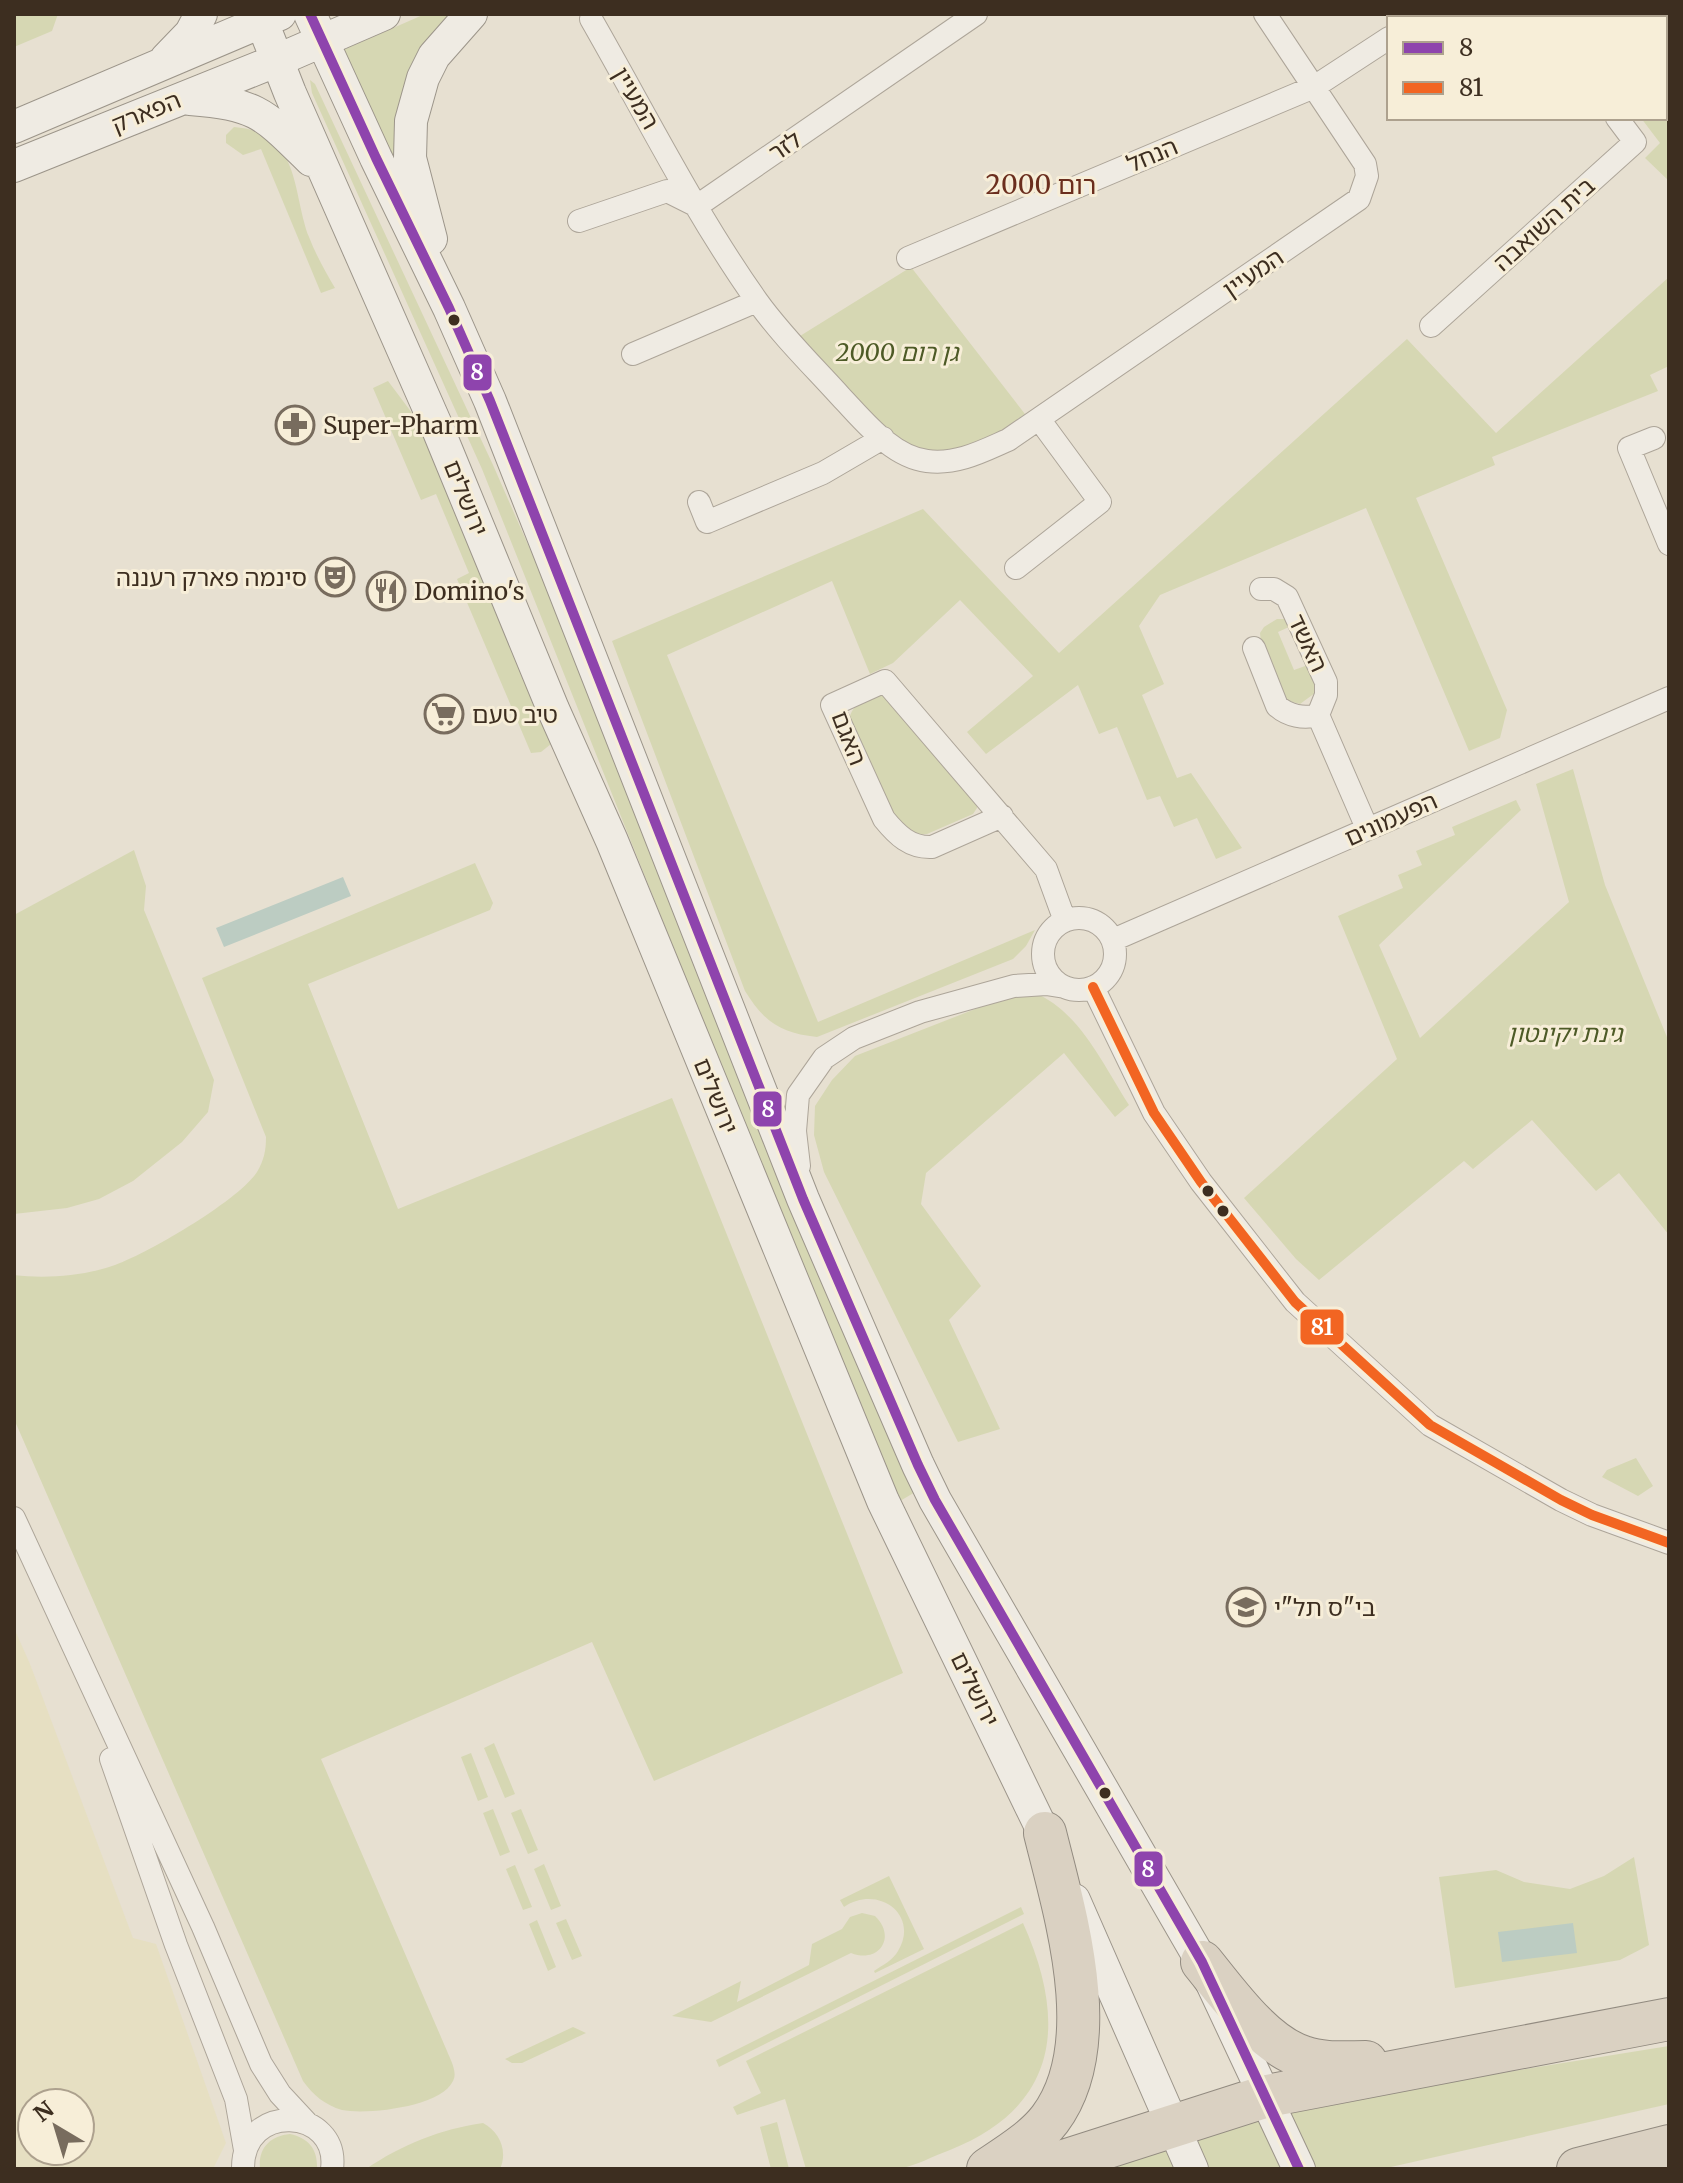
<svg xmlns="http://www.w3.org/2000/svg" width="1683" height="2183" font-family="Merriweather,'Noto Sans Hebrew',serif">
	<rect width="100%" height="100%" fill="#e7e0d1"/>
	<path fill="#e6dfc2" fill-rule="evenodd" d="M14,1628L30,1664L133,1938L156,1944L226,2143L213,2169H14ZM32,2103H80V2151H32Z"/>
	<path fill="#d6d7b3" d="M14,14H58L52,31L14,47Z
		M425,14H457L402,184L343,50Z
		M310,80L315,84L493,465L540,572L756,1118L865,1383L917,1491L900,1501L728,1084L482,469L312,93Z
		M1669,101V181L1645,158L1660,143L1641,118H1665V103Z
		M234,127C301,132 292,192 309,237C316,255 325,271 335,288L321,293L261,149L243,155L226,143V135Z
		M911,267L1025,414C998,433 976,448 942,451C937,452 929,454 924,453C885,445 827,367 800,336Z
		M1669,277V366L1650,375L1658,391L1492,457L1495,465L1416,498L1507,710L1500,738L1469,751L1366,508L1160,595L1139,626L1164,684L1142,695L1177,778L1191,773L1242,848L1216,859L1197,818L1174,827L1160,796L1147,800L1117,727L1099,734L1078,685L986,754L967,732L1033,676L960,600L893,663L870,674L832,581L667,655L818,1022L1035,930L1026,946L1013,959L817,1037C781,1033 765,1023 745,991L612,641L923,509L1059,653L1407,339L1496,433Z
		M388,381L424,429L444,464L551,744L541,752L531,753L457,579L469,573L436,494L421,500L373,388Z
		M1277,619H1286L1291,626L1278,632L1294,670L1308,665L1316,684L1315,693L1300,704L1289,701L1282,695L1261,642L1260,633L1264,627Z
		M880,694L888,697L977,801V808L973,814L927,834L914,835L896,822L849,720C852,703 866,700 880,694Z
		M1573,769L1605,885L1669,1042V1235L1619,1173L1596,1191L1532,1120L1473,1169L1464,1161L1319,1280L1296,1259L1244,1198L1397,1059L1338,916L1403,888L1398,875L1422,865L1416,851L1455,835L1452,827L1516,800L1521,810L1379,945L1420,1038L1569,902L1536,784Z
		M134,850L146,886L144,910L214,1080L208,1112L182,1142L133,1181L99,1199L67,1208L14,1214V915Z
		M475,863L493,903L490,910L308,984L398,1209L672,1098L903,1673L654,1781L592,1642L321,1759L447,2051C450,2059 458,2072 453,2081C441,2107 367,2115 342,2110C325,2105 313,2095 303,2081L14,1419V1275C45,1279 83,1276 112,1266C146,1255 239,1200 257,1172C264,1160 266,1151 266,1137L202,978Z
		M1033,992C1080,1011 1103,1065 1129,1105L1115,1117L1064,1053L926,1173L921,1204L981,1286L949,1320L1000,1429L958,1442L824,1172L814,1135L815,1106L832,1080L855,1056L1011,995Z
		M1636,1458L1653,1486L1638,1496L1602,1477L1607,1470Z
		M494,1743L515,1794L505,1798L484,1748Z
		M471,1753L488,1797L478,1801L461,1757Z
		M493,1809L510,1852L500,1856L483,1813Z
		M521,1809L538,1850L528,1854L511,1813Z
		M1634,1857L1649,1945L1620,1960L1455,1988L1439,1877L1496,1870L1524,1882L1570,1889L1604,1876Z
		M544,1864L561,1906L551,1910L534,1869Z
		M515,1865L532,1907L523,1910L506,1869Z
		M889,1876L924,1949L875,1973L874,1971C883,1965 893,1960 898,1951C920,1915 878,1884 844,1907L840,1900Z
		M1021,1907L1024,1914L719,2067L716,2060Z
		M862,1913L875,1916C897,1937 879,1964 851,1953L711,2022L672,2016L741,1981L737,2002L809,1965L812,1944L842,1929L850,1917Z
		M566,1919L582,1956L572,1960L556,1923Z
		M537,1920L556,1967L548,1971L529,1924Z
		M1023,1923C1067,2021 1060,2106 950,2150C933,2156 916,2166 898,2169C870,2173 834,2169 806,2169L785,2099L737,2115L733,2107L761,2093L746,2061Z
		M573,2027L586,2033L522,2063H512L505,2059Z
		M1669,2046V2104L1382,2169H1084L1327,2101Z
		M777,2122L789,2169H771L760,2127Z
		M483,2123C500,2132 508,2151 500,2169H366C401,2145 441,2129 483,2123Z
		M290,2134C309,2138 318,2150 317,2169H260C258,2148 270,2136 290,2134Z"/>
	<path fill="#bcccc2" d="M343,877L351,896L224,947L216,928Z
		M1573,1923L1577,1953L1502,1962L1498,1932Z"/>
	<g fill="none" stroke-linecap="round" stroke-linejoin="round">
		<g stroke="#ada599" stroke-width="24">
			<path id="street" d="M1539,14L1542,18
				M1420,18L1427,14
				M591,19C645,113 694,212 757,301C782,336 813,366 841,397C864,421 892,457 927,461C957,465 983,451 1008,440L1359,199L1367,176L1365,164L1265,14
				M697,206L976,14
				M579,221L667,191L697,206
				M908,258L1314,87L1389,38
				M1431,326L1635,142L1617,118
				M633,354L757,301
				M1654,438L1629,448L1669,544
				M699,502L707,522L823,473L883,438
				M1016,568L1100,502L1039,419
				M1261,589H1274L1287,597L1326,682V695L1318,715L1367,828
				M1254,648L1277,706C1288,716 1304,719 1318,715
				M1002,816L932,847C910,848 897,835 884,819L832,705L885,681L1046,869L1065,921
				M1043 954a36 36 0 1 1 72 0a36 36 0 1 1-72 0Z
				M1113,940L1669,698
				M1093,987L1154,1113L1201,1182L1295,1302L1430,1425L1561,1500L1592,1515L1669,1543
				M799,1166L795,1131L798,1095L824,1058L854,1038L920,1012L1014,986L1046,984L1065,987
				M14,1518L203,1927L261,2064L280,2094L306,2122
				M111,1759L176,1945L236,2099L245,2150
				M243,2169C242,2101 340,2107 332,2169"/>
		</g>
		<g stroke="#9c958a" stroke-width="34">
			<path id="secondary" d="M259,14L290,93L437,427L553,709L612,841L883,1501L1054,1854
				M310,14L376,158L449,308L490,401L803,1199L918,1465L935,1500L1202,1962L1299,2169
				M166,59L191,33L201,14
				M190,99C258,104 264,114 311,160
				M14,127L280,14
				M14,166L278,60L384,14
				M431,239L410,158L411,121L423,78L434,56L471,14
				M1074,1900L1192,2169"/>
		</g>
		<g stroke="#928b80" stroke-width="44">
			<path id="highway" d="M1202,1962C1228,1994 1263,2044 1303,2057C1322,2064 1345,2062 1366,2062
				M988,2169C1009,2155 1035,2139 1050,2119C1106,2044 1065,1914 1045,1833
				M1039,2169L1267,2096L1669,2019
				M1578,2169L1669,2146"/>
		</g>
		<use href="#street" stroke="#efebe3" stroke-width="22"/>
		<use href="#secondary" stroke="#efebe3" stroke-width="32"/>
		<use href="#highway" stroke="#dad1c2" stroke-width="42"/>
		<g stroke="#f7eed8" stroke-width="16">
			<path id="bus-1" d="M310,14L376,158L449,308L490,401L803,1199L918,1465L935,1500L1202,1962L1299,2169"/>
		</g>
		<g stroke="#f7eed8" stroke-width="16">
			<path id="bus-2" d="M1093,987L1154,1113L1201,1182L1295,1302L1430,1425L1561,1500L1592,1515L1669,1543"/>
		</g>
		<use href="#bus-1" stroke="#8e44ad" stroke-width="10"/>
		<use href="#bus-2" stroke="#f26522" stroke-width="10"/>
	</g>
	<defs>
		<g id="pharmacy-ring" transform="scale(2)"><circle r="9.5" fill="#f7eed8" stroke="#786c5e" stroke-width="1.5"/><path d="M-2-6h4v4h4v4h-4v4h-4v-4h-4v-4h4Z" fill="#786c5e"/></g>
		<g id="theatre-ring" transform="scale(2)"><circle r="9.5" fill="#f7eed8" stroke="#786c5e" stroke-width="1.5"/><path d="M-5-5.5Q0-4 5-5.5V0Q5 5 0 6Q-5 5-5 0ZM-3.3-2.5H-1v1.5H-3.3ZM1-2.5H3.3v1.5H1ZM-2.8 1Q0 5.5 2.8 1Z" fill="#786c5e"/></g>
		<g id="restaurant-ring" transform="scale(2)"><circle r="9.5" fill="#f7eed8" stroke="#786c5e" stroke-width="1.5"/><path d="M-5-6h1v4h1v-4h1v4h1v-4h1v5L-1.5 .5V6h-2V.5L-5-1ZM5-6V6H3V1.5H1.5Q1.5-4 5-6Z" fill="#786c5e"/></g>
		<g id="supermarket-ring" transform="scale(2)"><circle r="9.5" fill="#f7eed8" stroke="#786c5e" stroke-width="1.5"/><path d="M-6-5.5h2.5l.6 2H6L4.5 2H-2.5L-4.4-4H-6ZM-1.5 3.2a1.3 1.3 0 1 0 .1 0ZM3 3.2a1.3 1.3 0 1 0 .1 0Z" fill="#786c5e"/></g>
		<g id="school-ring" transform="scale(2)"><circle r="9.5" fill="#f7eed8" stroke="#786c5e" stroke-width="1.5"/><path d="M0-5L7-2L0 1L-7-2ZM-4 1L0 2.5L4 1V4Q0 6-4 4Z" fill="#786c5e"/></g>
	</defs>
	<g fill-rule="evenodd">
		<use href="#pharmacy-ring" x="295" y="425"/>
		<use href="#theatre-ring" x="335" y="577"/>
		<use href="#restaurant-ring" x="386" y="591"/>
		<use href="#supermarket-ring" x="444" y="714"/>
		<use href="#school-ring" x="1246" y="1607"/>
	</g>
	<g fill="#3d2e20" stroke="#f7eed8" stroke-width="3">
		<circle cx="454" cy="320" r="7"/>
		<circle cx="1208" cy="1191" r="7"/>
		<circle cx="1223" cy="1211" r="7"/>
		<circle cx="1105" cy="1793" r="7"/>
	</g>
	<g text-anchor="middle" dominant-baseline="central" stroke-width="6" stroke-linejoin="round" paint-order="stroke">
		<g font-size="24" fill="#3d2e20" stroke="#f7eed8">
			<text transform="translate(636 98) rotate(60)">המעיין</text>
			<text transform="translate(146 112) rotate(-22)">הפארק</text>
			<text transform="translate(785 146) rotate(-34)">לזר</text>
			<text transform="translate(1152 155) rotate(-23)">הנחל</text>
			<text transform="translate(1544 224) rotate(-42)">בית השואבה</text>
			<text transform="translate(1253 273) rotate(-34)">המעיין</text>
			<text transform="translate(466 498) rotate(68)">ירושלים</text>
			<text transform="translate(1308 643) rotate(65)">האשד</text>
			<text transform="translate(849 738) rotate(69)">האגם</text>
			<text transform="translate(1391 819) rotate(-24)">הפעמונים</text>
			<text transform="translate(716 1096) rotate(68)">ירושלים</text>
			<text transform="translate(975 1689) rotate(64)">ירושלים</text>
		</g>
		<g font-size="24" font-style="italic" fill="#4d5a26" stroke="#f7eed8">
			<text x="897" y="352">גן רום 2000</text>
			<text x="1565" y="1033">גינת יקינטון</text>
		</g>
		<g font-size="24" fill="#3d2e20" stroke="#f7eed8" text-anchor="start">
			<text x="323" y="425">Super-Pharm</text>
			<text x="307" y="577" text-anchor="end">סינמה פארק רעננה</text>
			<text x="414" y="591">Domino's</text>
			<text x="472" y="714">טיב טעם</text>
			<text x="1274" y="1607">בי"ס תל"י</text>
		</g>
		<g font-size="26" fill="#6b2e1e" stroke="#f7eed8">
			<text x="1041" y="184">רום 2000</text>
		</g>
	</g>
	<g stroke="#f7eed8" stroke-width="3">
		<rect x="462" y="353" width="31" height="39" rx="8" fill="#8e44ad"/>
		<rect x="752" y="1090" width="31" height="38" rx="8" fill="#8e44ad"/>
		<rect x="1299" y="1308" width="46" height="38" rx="8" fill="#f26522"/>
		<rect x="1133" y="1850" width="31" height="38" rx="8" fill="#8e44ad"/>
	</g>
	<g font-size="22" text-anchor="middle" font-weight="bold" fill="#fff">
		<text x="477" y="380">8</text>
		<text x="768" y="1117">8</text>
		<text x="1322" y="1335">81</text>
		<text x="1148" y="1877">8</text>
	</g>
	<rect width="1683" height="2183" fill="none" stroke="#3d2e20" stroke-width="32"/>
	<rect x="1387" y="16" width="280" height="104" fill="#f7eed8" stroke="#ada18e" stroke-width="2"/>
	<rect x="1403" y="42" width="40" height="12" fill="#8e44ad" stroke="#ada18e" stroke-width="2"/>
	<text x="1459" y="56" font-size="24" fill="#3d2e20">8</text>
	<rect x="1403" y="82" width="40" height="12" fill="#f26522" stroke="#ada18e" stroke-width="2"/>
	<text x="1459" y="96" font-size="24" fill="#3d2e20">81</text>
	<g transform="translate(56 2127) rotate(322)"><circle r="38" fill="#f7eed8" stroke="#ada18e" stroke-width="2"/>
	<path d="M0-6L14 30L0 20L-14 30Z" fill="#786c5e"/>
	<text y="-12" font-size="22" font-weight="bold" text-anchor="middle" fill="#3d2e20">N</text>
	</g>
</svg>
